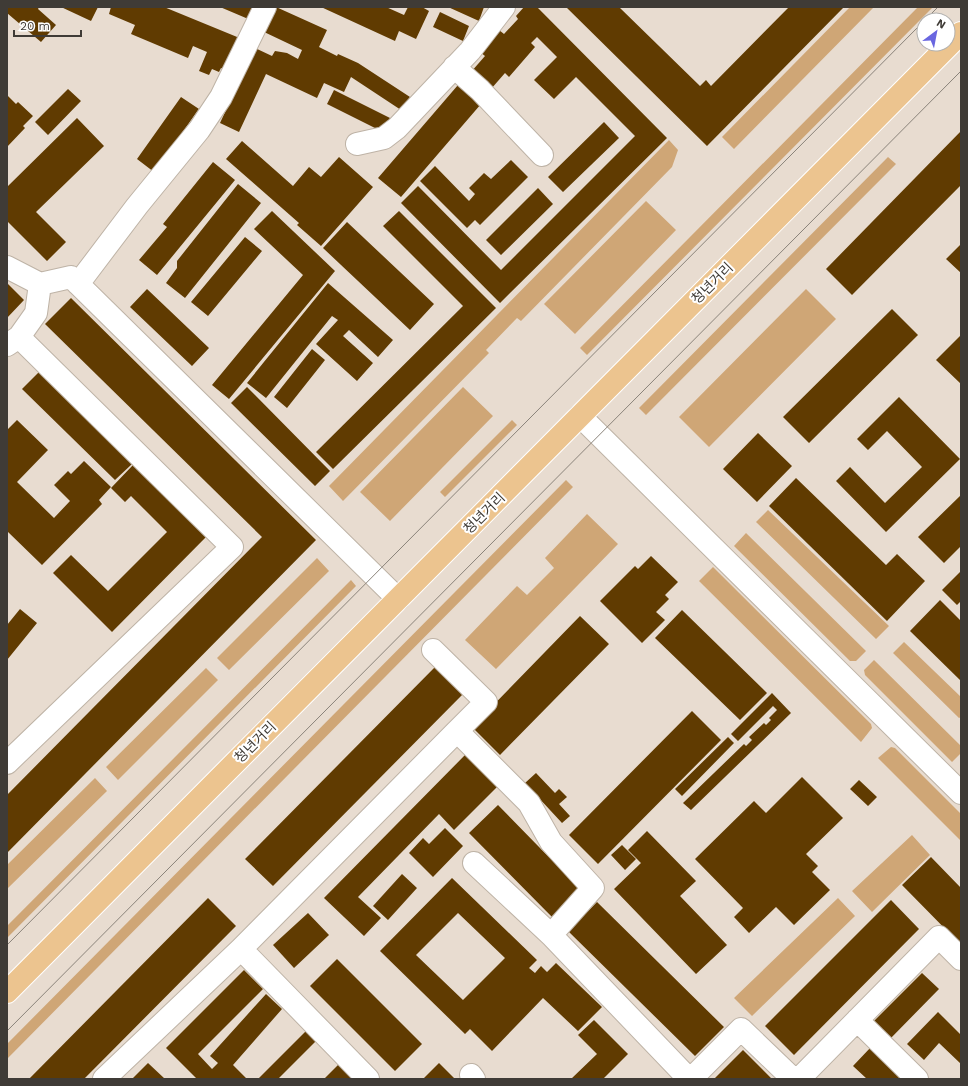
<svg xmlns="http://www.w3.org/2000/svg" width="968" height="1086" font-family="'Work Sans','Noto Sans KR',sans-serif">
	<rect width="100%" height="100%" fill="#e8dcd0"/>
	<path fill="#cfa676" d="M850,7H874L734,149L722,137Z
		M918,7H933L587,355L580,348Z
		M669,140L678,150L672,167L521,321L517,318L486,350L489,353L343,501L329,486Z
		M888,157L896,164L646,415L639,408Z
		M646,201L676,230L575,334L544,304Z
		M806,289L836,319L709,447L679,417Z
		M463,387L493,416L390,521L360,492Z
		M512,420L517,425L445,497L440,492Z
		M566,480L573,487L7,1059V1044Z
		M768,510L889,626L876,639L756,522Z
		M587,514L618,544L496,669L465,640L517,586L527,595L554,568L545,558Z
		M746,533L866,651L856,661H850L734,546Z
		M317,558L329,571L229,670L217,658Z
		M713,567L871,724L872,728L861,742L699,581Z
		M351,580L356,586L7,938V926Z
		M904,642L961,697V717L959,718L893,653Z
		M874,660L961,746V753L952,762L865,675L864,670Z
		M206,668L218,680L118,780L106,767Z
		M891,747L895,748L961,814V841L878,758Z
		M95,778L107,791L7,889V865Z
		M912,835L930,855L872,912L852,891Z
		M838,898L855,916L752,1016L734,998Z"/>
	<path fill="#603b01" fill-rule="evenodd" d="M7,7H39L38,9L56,25L41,42L7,13Z
		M61,7H98L91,21Z
		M111,7H164L242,39L229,71L221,68L219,72L212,69L209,75L199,71L207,52L193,46L188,58L131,34L135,25L109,14Z
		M220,7H259L253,21Z
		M276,7L327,30L319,47L337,56L338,54L358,63L410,97L401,110L351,77L344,92L324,83L317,98L266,74L239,132L220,123L255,48L272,56L275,51L287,53L298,59L302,50L262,31Z
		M321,7H386L404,15L408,7H422L429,11L416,39L399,31L395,41Z
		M448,7H484L479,21Z
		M524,7H537L667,138L500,303L401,203L418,186L501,270L635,136L576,77L554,99L534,80L557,57L537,37L531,43L535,47L509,77L505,73L491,89L471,72L485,56L480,52L499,30L504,34L518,19L516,16Z
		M566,7H619L700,86L706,80L711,86L789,7H844L707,146Z
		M440,12L469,26L463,41L433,27Z
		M458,85L481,104L401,197L378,178Z
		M68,89L81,101L48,135L35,122Z
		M334,90L390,118L383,132L327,104Z
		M7,95L16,104L18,102L33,116L23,126L25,128L7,147Z
		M181,97L199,109L154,172L137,159Z
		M77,118L104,146L36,212L66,242L47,261L7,221V187Z
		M604,122L619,138L563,192L548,177Z
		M961,131V185L852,295L826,269Z
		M242,141L293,186L309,167L321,177L339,157L373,187L321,246L297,225L299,223L226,159Z
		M511,160L528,177L480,225L475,220L467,228L420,181L435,166L469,201L475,194L469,188L484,173L491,179Z
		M213,162L235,180L157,275L139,260L167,227L163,224Z
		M238,184L261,203L185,298L166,283L177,268V261Z
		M538,188L553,204L501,255L486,240Z
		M272,211L335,271L229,399L212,385L303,275L254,229Z
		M399,211L496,308L333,469L316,452L463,306L383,226Z
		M347,222L434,304L410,330L323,248Z
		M245,237L262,251L208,316L191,302Z
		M961,244V273L946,259Z
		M7,283L24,300L7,318Z
		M328,283L393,340L378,357L349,330L343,336L373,363L357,381L316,344L338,320L332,316L266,398L247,383Z
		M147,289L209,348L192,366L130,307Z
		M71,298L316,540L7,853V795L262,537L45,324Z
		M892,309L918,335L809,443L783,417Z
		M961,335V384L936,360Z
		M312,349L325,360L287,408L274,397Z
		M39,372L132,464L115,480L22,389Z
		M247,387L330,471L315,486L231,403Z
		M899,397L960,459L886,532L836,481L850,467L885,503L922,467L887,431L868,450L857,439Z
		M17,420L48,450L17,482L54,518L70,501L54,485L68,471L71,474L84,461L111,487L99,500L102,504L42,565L7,531V430Z
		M758,433L792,466L757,502L723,469Z
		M133,465L206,537L112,632L53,573L71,555L108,591L167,532L131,496L125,502L111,488Z
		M796,478L886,565L897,554L925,581L887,621L769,506Z
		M961,495V546L944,563L918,537Z
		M651,556L678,582L665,595L669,599L656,612L665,620L642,643L600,601L635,566L638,569Z
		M961,571V601L957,605L942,590Z
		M940,600L961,621V681L910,631Z
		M20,609L37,623L7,660V625Z
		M682,610L767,693L740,720L655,638Z
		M580,616L609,644L500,755L472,727Z
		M435,667L463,694L273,886L245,859Z
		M772,693L791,713L691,810L683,803L744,744L746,746L752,740L749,737L764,723L766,725L771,720L769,718L777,710L773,706L738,741L731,734Z
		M692,711L721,740L598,864L569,835Z
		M728,737L734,743L682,796L675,789Z
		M465,755L497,787L454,830L439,814L358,897L381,918L364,936L324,898Z
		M536,773L555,793L559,789L567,797L559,804L570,816L562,823L525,783Z
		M802,777L843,818L806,854L818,866L812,872L830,890L794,925L776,907L749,933L734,917L743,908L695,859L754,801L766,813Z
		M859,780L877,797L868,806L850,789Z
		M498,805L581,890L553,918L469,833Z
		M445,828L463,846L433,877L409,853L423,838L429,844Z
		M647,831L696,881L680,896L727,945L696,974L614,889L641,863L628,850Z
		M622,845L636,859L625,870L611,855Z
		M931,857L961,888V945L902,885Z
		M402,874L417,888L388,920L373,906Z
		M452,878L537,960L529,968L535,973L541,966L547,972L556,963L602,1007L578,1031L543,998L492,1051L470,1029L465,1034L380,951ZM458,913L505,958L463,1000L416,955Z
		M208,898L236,926L84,1079H29Z
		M891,900L919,929L794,1055L765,1026Z
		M597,902L724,1027L695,1056L568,931Z
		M308,913L329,935L294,968L273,945Z
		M337,959L422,1044L395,1071L310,986Z
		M244,970L263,989L198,1054L212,1069L218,1063L210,1056L266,994L282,1009L233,1065L247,1079H197L166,1048Z
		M922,973L939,989L889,1040L871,1024Z
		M938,1012L961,1035V1064L939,1043L924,1060L907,1044Z
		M594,1020L628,1054L603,1079H571L597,1054L578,1035Z
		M308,1029L318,1039L278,1079H258Z
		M871,1047L905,1079H867L853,1066Z
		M743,1050L772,1079H714Z
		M341,1062L358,1079H324Z
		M148,1063L165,1079H132Z
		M439,1063L455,1079H423Z"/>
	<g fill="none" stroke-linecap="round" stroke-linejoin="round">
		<g stroke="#beb3a6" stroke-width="24">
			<path id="minor" d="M454,67L480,90L542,155
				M357,144L384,138L397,128L470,51L504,7
				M7,267L40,284L36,313L19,337
				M40,284L71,277L398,599
				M78,284L137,206L199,130L221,97L265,7
				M7,345L19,337L232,547L7,763
				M580,416L961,793
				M433,650L486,702L457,731L529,803L551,842L593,888L551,935
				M474,863L551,935L689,1079
				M241,949L457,731
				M857,1020L917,1079
				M471,1075L474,1079
				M104,1079L241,949L368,1079
				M691,1079L741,1029L793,1079
				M799,1079L939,937L961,959"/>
		</g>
		<g stroke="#fff" stroke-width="24">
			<path id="major" d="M7,992L961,33"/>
		</g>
		<use href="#minor" stroke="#fff" stroke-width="22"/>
		<use href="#major" stroke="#ecc48f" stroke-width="22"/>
		<path stroke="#8a837a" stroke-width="1" d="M925,20L938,7
			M7,945L924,21
			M7,1031L961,71"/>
	</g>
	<g text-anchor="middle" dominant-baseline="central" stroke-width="4" stroke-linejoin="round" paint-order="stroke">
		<g font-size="14" fill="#3f3b36" stroke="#fff">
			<text transform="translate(712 283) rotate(-45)">청년거리</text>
			<text transform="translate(484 513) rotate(-45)">청년거리</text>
			<text transform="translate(255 742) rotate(-45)">청년거리</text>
		</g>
	</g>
	<rect width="968" height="1086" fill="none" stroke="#3f3b36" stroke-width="16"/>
	<g transform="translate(936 32) rotate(32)"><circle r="19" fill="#ffffff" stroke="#b2b1af"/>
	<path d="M0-3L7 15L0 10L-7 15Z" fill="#6966e0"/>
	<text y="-6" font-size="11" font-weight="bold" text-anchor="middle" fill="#3f3b36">N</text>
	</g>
	<path d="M14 30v6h67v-6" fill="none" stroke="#3f3b36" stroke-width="2"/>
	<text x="20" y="30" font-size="12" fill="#3f3b36" stroke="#ffffff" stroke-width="3" paint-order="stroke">20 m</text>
</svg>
